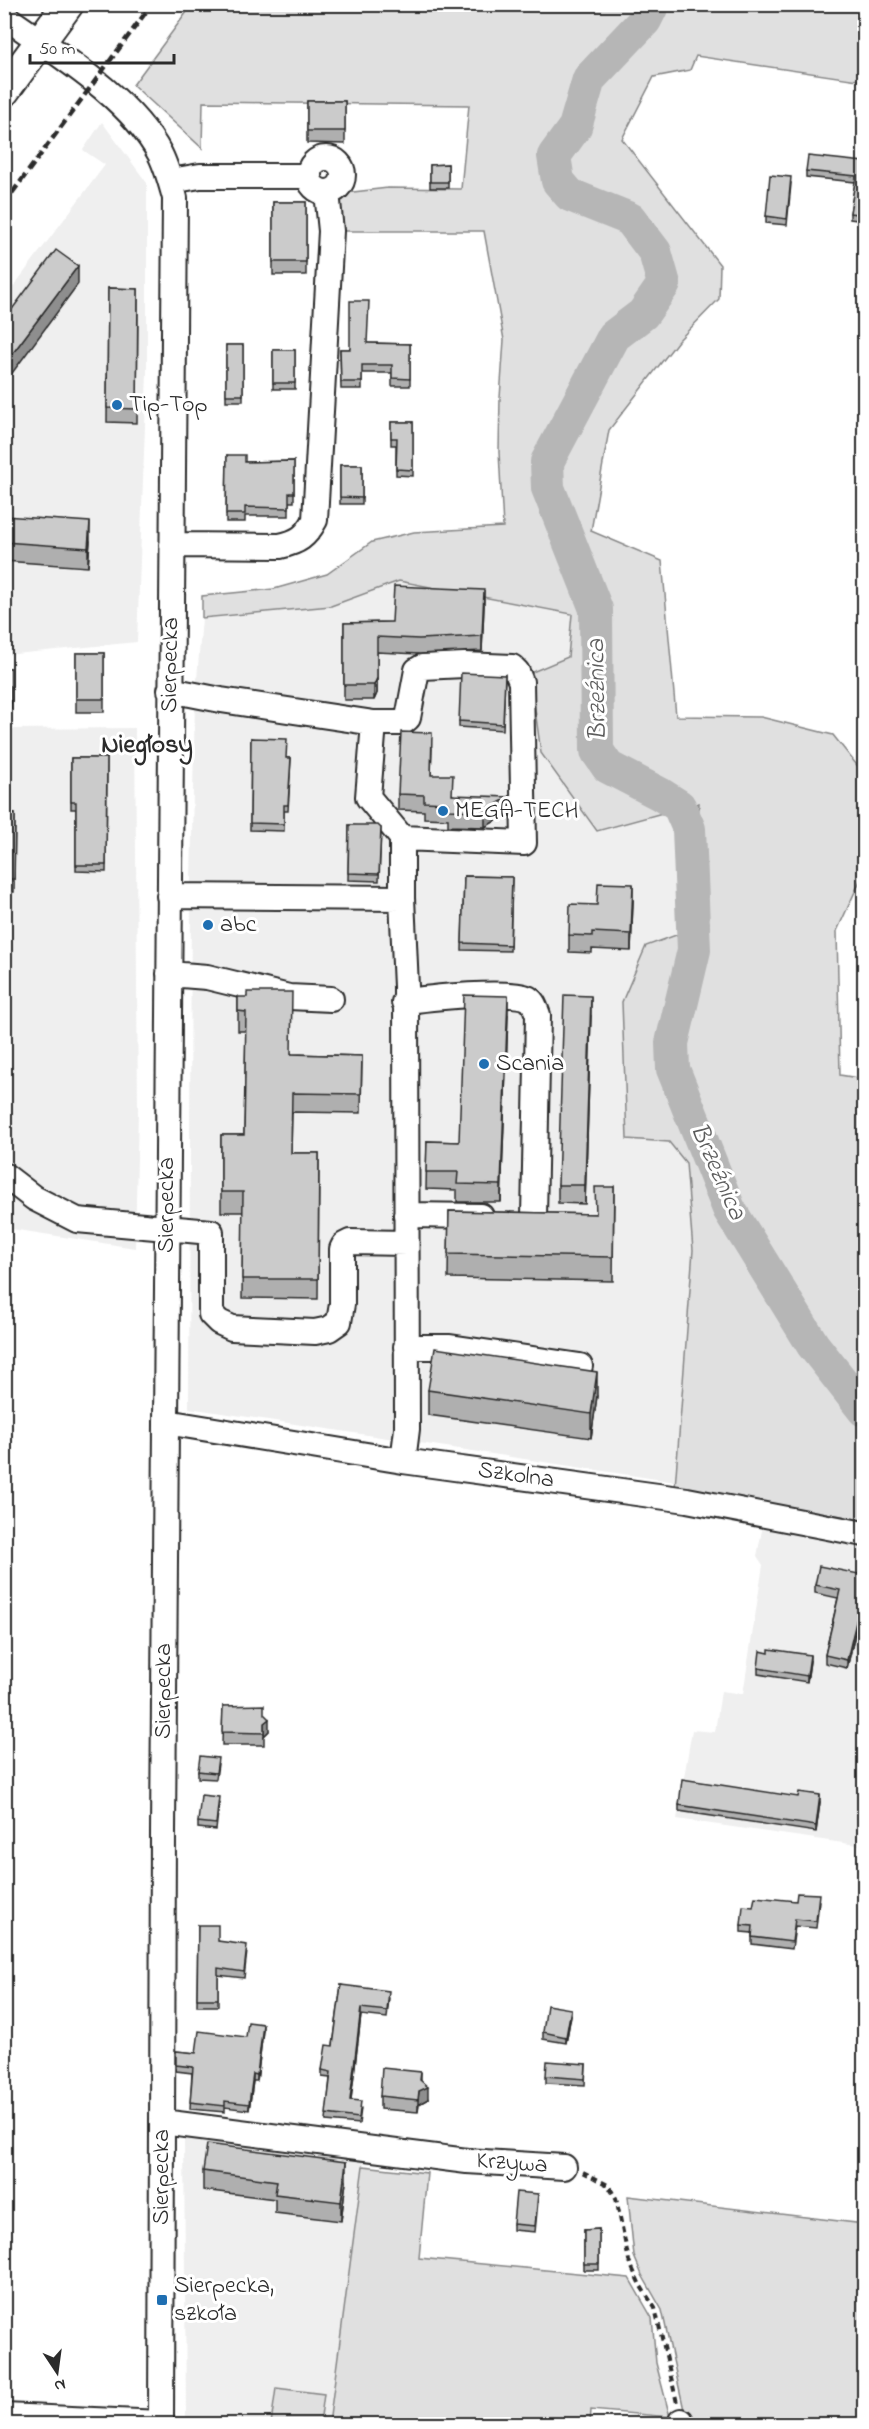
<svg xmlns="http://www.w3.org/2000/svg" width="869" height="2429" font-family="'Indie Flower',sans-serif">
	<rect width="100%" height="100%" fill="#fff"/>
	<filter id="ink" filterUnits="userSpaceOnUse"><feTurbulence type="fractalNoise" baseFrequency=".0167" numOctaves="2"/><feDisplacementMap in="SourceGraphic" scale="12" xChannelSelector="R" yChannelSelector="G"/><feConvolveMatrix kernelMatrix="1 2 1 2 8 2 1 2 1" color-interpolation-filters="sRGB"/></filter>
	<g filter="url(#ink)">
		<path fill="#efefef" d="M102,122L147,183V372L137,642L5,655L4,299L105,165L83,150Z
			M399,581L573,614L568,657L597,831L699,802L695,881L709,923L669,1142L686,1163L693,1250L676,1482L189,1408L191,879L195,703L202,618L331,606Z
			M135,728L138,1110L135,1248L5,1228L4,729Z
			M763,1525L864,1546V1720L861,1724L864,1771V1846L677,1819L692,1730L715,1732L721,1691L743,1694L763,1565L757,1556Z
			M184,2138L364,2161L329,2424H186Z"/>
		<path fill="#e0e0e0" stroke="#868686" stroke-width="1.5" d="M192,5H864V81L696,56L690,70L654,77L622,139L720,265L719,299L678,341L609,430L591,531L662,561L676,716L761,717L833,735L864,774V872L837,931L840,1075L864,1079V1523L842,1516L675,1488L693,1250L686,1163L669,1142L627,1139L622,1002L646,946L709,923L695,881L699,803L597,831L541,753L530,673L568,657L572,614L399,581L331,606L202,618V596L274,589L327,574L372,542L414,532L503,527L499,452L500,398L504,340L484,231H335L336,194L388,188L461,189L469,105L203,102L202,148L133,85Z
			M363,2166L427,2173L419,2258L629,2278L652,2318L656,2363L670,2417L591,2410L590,2424H329Z
			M628,2196L864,2224V2424H706L705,2421L686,2419L662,2310L642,2275L634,2256Z
			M276,2388L324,2394L320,2424H271Z"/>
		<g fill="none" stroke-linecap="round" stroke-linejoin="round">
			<path stroke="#b6b6b6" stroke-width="34" d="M653,4L645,20L589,79L575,127L554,156L558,181L570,195L630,219L655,252L664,284L643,314L614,336L547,462L548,488L596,609L597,751L608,767L660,794L679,806L689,829L694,950L672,1043L673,1069L729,1209L813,1345L864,1410"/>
			<g stroke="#2b2b2b" stroke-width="28">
				<path id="minor" d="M4,16C56,53 130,97 160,154C167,168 171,183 175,198L163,1833L161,2424
					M309 175a17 17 0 1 1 34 0a17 17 0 1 1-34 0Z
					M171,181L200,176H309
					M172,545L280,546C298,542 306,537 315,520L331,231L327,192
					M374,723H402L408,718L417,670L422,667L464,665L512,667L517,672L521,682L524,843L402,838
					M169,896L402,898V838L368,797L374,723L221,700L170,690
					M402,898L406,987L407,1429L403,1461
					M169,974L207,977L289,997L331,999
					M404,1002C425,998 514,989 529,999C534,1002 536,1010 538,1015L534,1217
					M4,1175L34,1198L77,1220L211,1232V1314L219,1322L232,1328L315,1332L329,1329L339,1322L342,1304V1249L344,1245L350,1242L406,1243
					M406,1215L481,1216
					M406,1347H450L580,1366
					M166,1422L403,1461L687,1500L864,1534
					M162,2122L467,2161L564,2167
					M4,2416L161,2423
					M681,2421L682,2424"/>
			</g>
			<g stroke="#2b2b2b" stroke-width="34">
				<path id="major" d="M4,91L68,4"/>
			</g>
			<path stroke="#2b2b2b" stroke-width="4" stroke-dasharray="6 4.5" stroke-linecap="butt" d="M583,2172L608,2185L616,2198L629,2261L640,2285L655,2308L677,2403"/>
			<use href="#minor" stroke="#fff" stroke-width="24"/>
			<use href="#major" stroke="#fff" stroke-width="30"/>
			<path stroke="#2b2b2b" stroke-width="4.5" stroke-dasharray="9 4.5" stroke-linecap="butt" d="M4,204L152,4"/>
		</g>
		<path fill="#afafaf" stroke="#2b2b2b" stroke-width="1.5" d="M307,101H345V144L307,143Z
			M864,162V221L850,219V213L855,182L806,177V171Z
			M448,164V188H430V165Z
			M791,184L787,225L766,223V216Z
			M273,202H306V275H273Z
			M108,288L138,289L137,423L107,422Z
			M367,343L410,344V386H392V373H362V389H341L340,349H350Z
			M226,345H243V401H226Z
			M273,350H295V389H273Z
			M391,422H413V476L396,475V445H391Z
			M227,455L245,462L294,461V502H289V516H245V522H226Z
			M340,465H362V504H340Z
			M4,516L90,541L88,567L4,561Z
			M484,605L482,651L419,654L377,652V693L374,700H344V623L392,622Z
			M76,653H104V712H76Z
			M4,668H11V709H4Z
			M505,675L503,730L459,727V721Z
			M251,738L286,758H291L288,811H284V831L250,830Z
			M4,744L9,814H15L14,892H4Z
			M432,749L431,775L453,795L509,813L485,827L448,826V819L424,818V811L398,810V794Z
			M71,758H107L106,872L76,871V809H71Z
			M349,825L381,828L379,881L348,880Z
			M464,876L512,877L510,951L462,950Z
			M633,901L631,951L592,949V953L569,952V935Z
			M238,997L292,1054L362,1056L361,1113L292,1112L291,1153H319L318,1299L242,1298L243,1212H221V1135H244L246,1031H238Z
			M508,1014L501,1202H457V1190L426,1189L427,1141L459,1142Z
			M591,1015L585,1204L558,1203V1185Z
			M614,1187L613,1281L448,1278L449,1211L595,1214Z
			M428,1390L597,1396L591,1438L428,1415Z
			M864,1575V1601L863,1600L847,1668L825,1663V1655L838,1598L815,1593V1585Z
			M810,1661L807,1682L758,1674V1668Z
			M223,1706L264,1714L269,1731L264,1736V1745H222Z
			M218,1764L216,1779L198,1778V1771Z
			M820,1802L816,1832L679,1811V1805Z
			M219,1804L216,1830L198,1828V1822Z
			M796,1901H819L816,1928L795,1926L792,1949L752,1944V1933L741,1932V1925L753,1907Z
			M198,1925L218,1941L247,1951L244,1978L218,1975V2006H197Z
			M341,1985L389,1998L387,2018L361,2015L351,2100L361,2108L359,2124L326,2121L330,2078L322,2077V2070L333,2046Z
			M571,2015L566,2043L543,2039V2032Z
			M263,2030L257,2081H253L249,2110L225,2107V2112L190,2109L192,2073L176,2071V2051L196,2053L246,2037Z
			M586,2064L585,2085L546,2083V2076Z
			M421,2081L428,2099L419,2104L418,2112L380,2109V2096Z
			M203,2171L346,2181L341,2221L275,2213V2199L203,2190Z
			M538,2201L535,2232L513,2230V2224Z
			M599,2229V2270H584V2230Z"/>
		<path fill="#8e8e8e" stroke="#2b2b2b" stroke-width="1.5" d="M78,266V284L4,384V365Z
			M90,522V541L88,567V548Z
			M484,590V605L482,651V636Z
			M377,678V693L374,700V685Z
			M509,797V813L485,827V811Z
			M633,884V901L631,951V934Z
			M508,996V1014L501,1202V1185Z
			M591,996V1015L585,1204V1185Z
			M597,1372V1396L591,1438V1414Z
			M863,1592V1600L847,1668V1660Z
			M810,1655V1661L807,1682V1676Z
			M269,1719V1731L264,1736V1723Z
			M820,1795V1802L816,1832V1826Z
			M361,2008V2015L350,2107V2100Z
			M571,2009V2015L566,2043V2037Z
			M263,2024V2030L257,2081V2075Z
			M421,2072V2085L428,2087V2099L419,2104L418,2112V2100Z
			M253,2074V2081L249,2110V2104Z
			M346,2162V2181L341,2221V2202Z"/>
		<path fill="#cbcbcb" stroke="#2b2b2b" stroke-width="1.5" d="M307,101H345V131H307Z
			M808,156L864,162V215L850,213L856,176L806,171Z
			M448,164V182H430V165Z
			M770,175L791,177L787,219L766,216Z
			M273,202H306V262H273Z
			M56,250L78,266L4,365V320Z
			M108,288L138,289L137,409L107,408Z
			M350,301H369L367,343L410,344V379L392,378V365H362V382H341L340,349H350Z
			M226,345H243V395H226Z
			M273,350H295V383H273Z
			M391,422H413V470L396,469L397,438H391Z
			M227,455H245V462L294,461V493H289V508L245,507V514H226Z
			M340,465H362V498L340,497Z
			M4,516L90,522L88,548L4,542Z
			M394,586L484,590L482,636L419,639L377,637V678L374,685H344V623L392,622Z
			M76,653H104V699H76Z
			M4,668H11V703H4Z
			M461,673L505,675L503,724L459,721Z
			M401,732L432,733L431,775H453L452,795L509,797L485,811L448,810V803L424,802V795L398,794Z
			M251,738L287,739L286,758H291L288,805H284V824L250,823Z
			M4,744L10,745L9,814H15L14,879H4Z
			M71,758H107L106,865H76V802H71Z
			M349,825H378L381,828L379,874L348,873Z
			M464,876L512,877L510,945L462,943Z
			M598,883L633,884L631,934L592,932V936L569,935L570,904L597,905Z
			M247,992H292L291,1054L362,1056L361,1094L292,1093L291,1153H319L318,1279H242L243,1192H221V1135H244L246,1012L238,1011V997H247Z
			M464,995L508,996L501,1185L457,1184L458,1172H426L427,1141L459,1142Z
			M564,995L591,996L585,1185H558Z
			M595,1187H614L613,1257L448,1254L449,1211L596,1214Z
			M435,1348L597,1372L591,1414L428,1390Z
			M819,1566L864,1575V1593L863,1592L847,1660L825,1655L840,1590L815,1585Z
			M769,1649L810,1655L807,1676L758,1668L760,1651L769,1653Z
			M264,1705V1714L269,1719L264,1723V1733L222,1732L223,1706Z
			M200,1756L218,1758L216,1773L198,1771Z
			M682,1779L798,1797L799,1792L820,1795L816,1826L679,1805Z
			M201,1795L219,1797L216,1824L198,1822Z
			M797,1893L819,1894L816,1921L795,1919L792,1942L752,1937L753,1926L741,1925L743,1906L753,1907L755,1897L796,1901Z
			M198,1925H218V1941L247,1945L244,1972L218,1968V1999H197Z
			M341,1985L389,1991L387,2011L361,2008L350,2100L361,2101L359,2118L326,2114L331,2072L322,2070L326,2045L333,2046Z
			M547,2005L571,2009L566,2037L543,2032Z
			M248,2022L263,2024L257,2075L253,2074L249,2104L225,2101V2106L190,2102L193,2067L176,2065V2051L196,2053L199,2031L246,2037Z
			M547,2061L586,2064L585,2079L546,2076Z
			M382,2068L421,2072L420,2080L428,2087L419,2091L418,2100L380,2096Z
			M207,2144L346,2162L341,2202L275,2194L277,2181L203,2171Z
			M516,2192L538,2194L535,2226L513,2224Z
			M599,2229V2264H584V2230Z"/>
	</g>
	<g fill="#1f6fb2" stroke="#fff" stroke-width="2">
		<circle cx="117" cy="405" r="6"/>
		<circle cx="443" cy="811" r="6"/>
		<circle cx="208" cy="925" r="6"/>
		<circle cx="484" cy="1064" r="6"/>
		<rect x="156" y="2294" width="12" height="12" rx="3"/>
	</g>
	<g text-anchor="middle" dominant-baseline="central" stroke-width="6" stroke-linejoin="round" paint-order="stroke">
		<g font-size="24" fill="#2b2b2b" stroke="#fff" text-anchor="start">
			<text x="129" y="405">Tip-Top</text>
			<text x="455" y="811">MEGA-TECH</text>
			<text x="220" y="925">abc</text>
			<text x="496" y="1064">Scania</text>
			<text x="174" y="2286">Sierpecka,<tspan x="174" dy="28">szkoła</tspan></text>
		</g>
		<g font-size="24" fill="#2b2b2b" stroke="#fff">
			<text transform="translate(171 665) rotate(-89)">Sierpecka</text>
			<text transform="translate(167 1205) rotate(-90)">Sierpecka</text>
			<text transform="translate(516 1476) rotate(8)">Szkolna</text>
			<text transform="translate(164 1691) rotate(-90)">Sierpecka</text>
			<text transform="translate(512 2164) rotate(4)">Krzywa</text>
			<text transform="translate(162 2177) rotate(-90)">Sierpecka</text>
		</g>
		<g font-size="26" font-style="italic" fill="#5c5c5c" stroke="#fff">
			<text transform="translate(598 690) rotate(-91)">Brzeźnica</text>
			<text transform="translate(717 1172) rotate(66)">Brzeźnica</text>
		</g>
		<g font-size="26" font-weight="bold" fill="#2b2b2b" stroke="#fff">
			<text x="147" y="746">Niegłosy</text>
		</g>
	</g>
	<rect width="869" height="2429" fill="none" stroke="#fff" stroke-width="24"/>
	<rect x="12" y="12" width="845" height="2405" fill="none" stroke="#2b2b2b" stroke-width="2" filter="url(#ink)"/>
	<g transform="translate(57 2372) rotate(167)" stroke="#ffffff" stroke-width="4.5" paint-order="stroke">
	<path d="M0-4.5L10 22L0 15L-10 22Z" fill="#2b2b2b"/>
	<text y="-9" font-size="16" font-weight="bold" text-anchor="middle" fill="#2b2b2b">N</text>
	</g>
	<path d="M30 54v9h144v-9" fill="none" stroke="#2b2b2b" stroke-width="3"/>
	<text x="39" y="54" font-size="18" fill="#2b2b2b" stroke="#ffffff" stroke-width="4.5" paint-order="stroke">50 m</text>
</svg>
